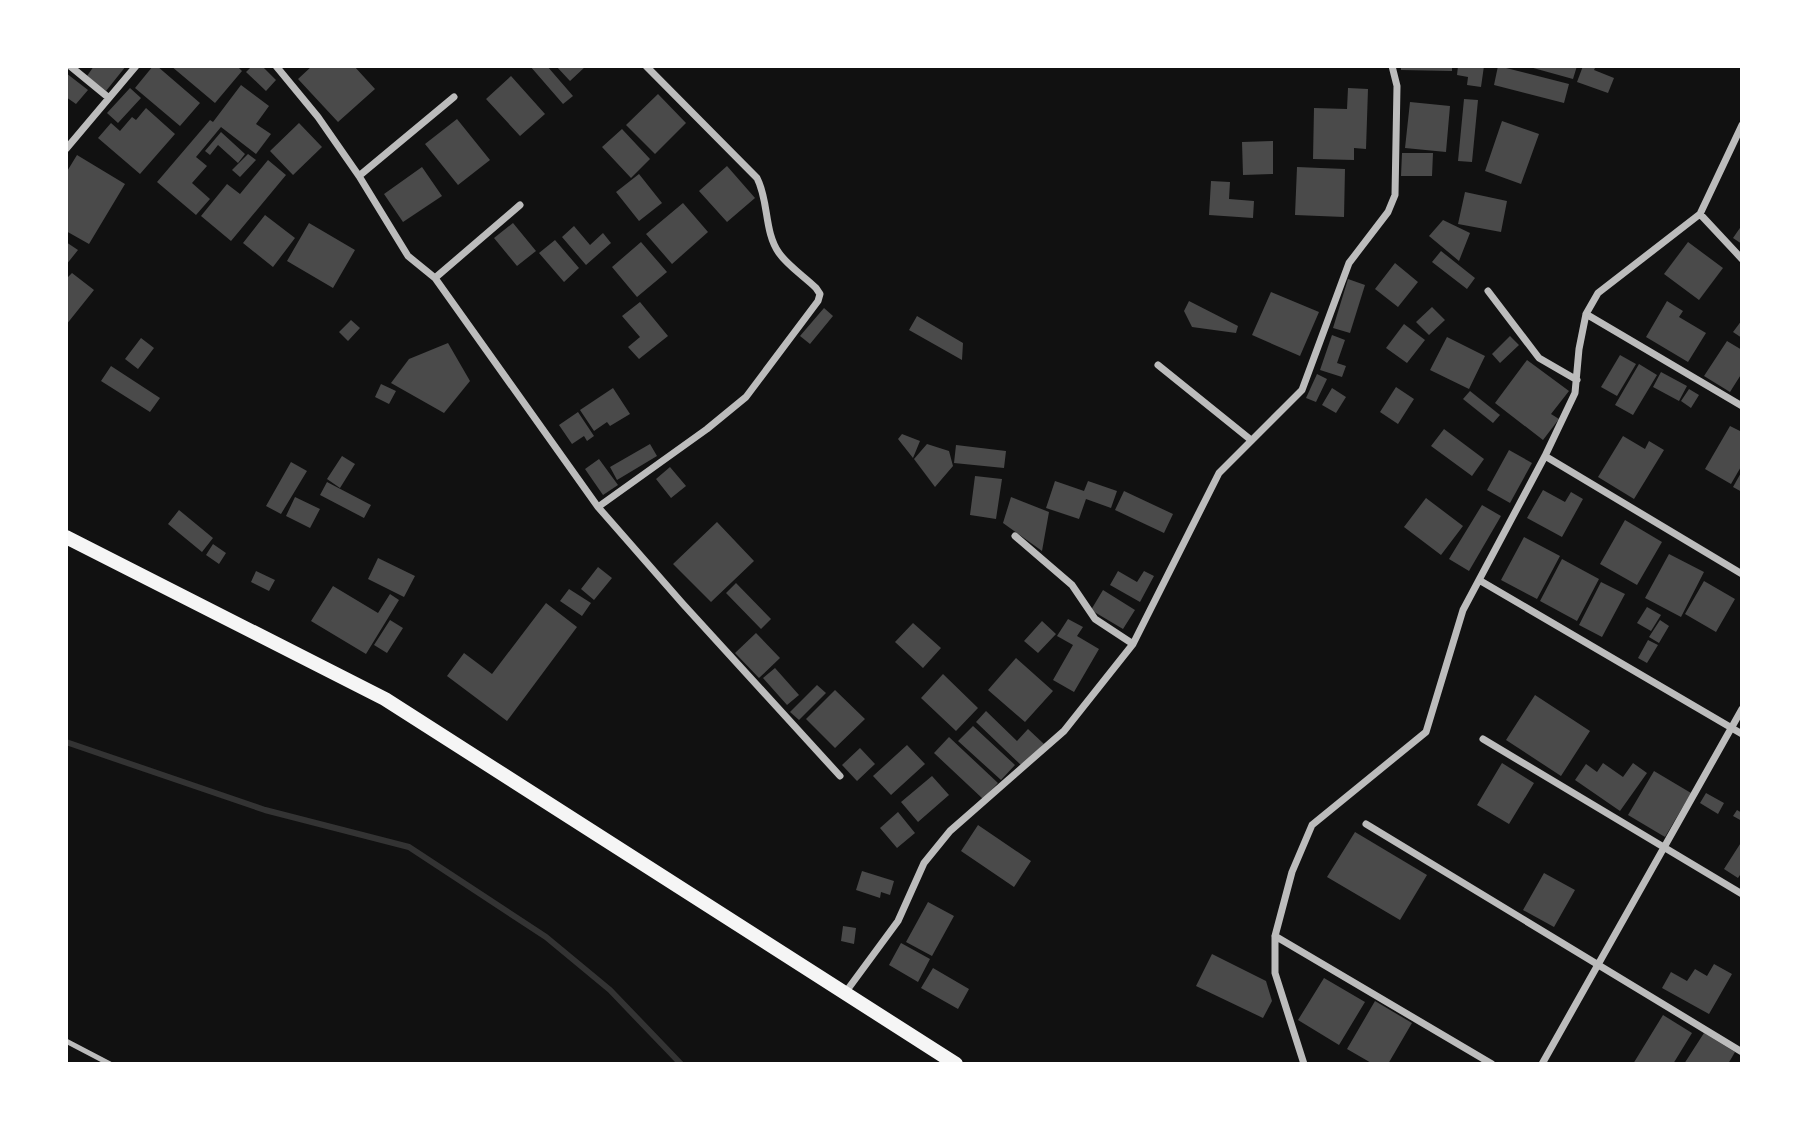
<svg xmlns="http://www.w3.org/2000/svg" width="1808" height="1130" font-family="'PT Sans',sans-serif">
	<rect width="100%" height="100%" fill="#111"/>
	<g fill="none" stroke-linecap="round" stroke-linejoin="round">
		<path stroke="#333" stroke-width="6" d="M66,742L265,810L409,847L546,937L610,990L681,1064"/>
	</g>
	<path fill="#4a4a4a" d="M94,66H126L106,91L87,76Z
		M153,66H157L200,103L180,126L135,88Z
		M171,66H237L242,71L215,103Z
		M252,66H262L276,80L266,91L246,72Z
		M312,66H354L375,89L338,122L298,79Z
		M530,66H547L573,96L563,104Z
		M556,66H586L570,81Z
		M1401,66H1452V71L1401,70Z
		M1458,66H1484L1481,87L1467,85L1468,77L1457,75Z
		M1498,66L1569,84L1564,103L1494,85Z
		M1526,66H1577L1573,79Z
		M1583,66H1596L1594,70L1614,78L1608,93L1577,82Z
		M66,73L88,90L76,104L66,97Z
		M511,76L545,114L520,136L486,99Z
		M241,85L269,106L256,124L271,134L256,154L221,127L196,157L207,166L192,183L210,199L196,215L157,182L210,120L213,122Z
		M130,88L141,98L118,123L107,113Z
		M1348,88L1368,89L1366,149L1354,148V160L1313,159L1314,108L1347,109Z
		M658,94L686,123L655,154L626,125Z
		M1464,99L1478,100L1472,162L1458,161Z
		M1410,102L1450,106L1446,152L1405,148Z
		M146,108L175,134L140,174L98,138L111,123L120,131L132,117L136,120Z
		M457,119L490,160L458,185L425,144Z
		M1502,121L1539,134L1521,184L1485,171Z
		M299,123L322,147L293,175L270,151Z
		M622,129L650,159L631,178L602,147Z
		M221,132L245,154L238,163L218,145L210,155L205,151Z
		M1273,141V174L1243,175L1242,142Z
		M1402,153H1433L1432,176H1401Z
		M248,154L256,160L240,177L232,170Z
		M77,155L125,184L89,244L66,231V173Z
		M268,160L286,175L231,241L201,216L227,184L240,194Z
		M727,166L755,198L727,222L699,191Z
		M422,167L442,196L403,222L384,194Z
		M1297,167L1345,169L1344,217L1295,215Z
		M639,174L662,203L639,221L616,192Z
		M1211,181L1230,182L1229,199L1254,201L1253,218L1209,215Z
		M1465,192L1507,201L1501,232L1458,224Z
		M683,203L708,232L672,264L646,234Z
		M265,215L295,238L273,267L243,243Z
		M1443,220L1470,233L1459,261L1429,236Z
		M309,223L355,250L333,288L287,261Z
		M513,223L536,251L517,266L494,238Z
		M1742,225V244L1733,238Z
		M574,226L590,245L603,233L611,243L586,265L562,237Z
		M555,240L579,268L564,282L539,253Z
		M66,242L78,250L66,265Z
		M641,242L667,272L637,297L612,267Z
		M1688,242L1723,268L1699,300L1664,274Z
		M1441,251L1475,278L1467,289L1432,262Z
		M1395,263L1418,282L1398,307L1375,289Z
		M72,273L94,290L66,325V279Z
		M1348,279L1365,285L1350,333L1333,328Z
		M1271,292L1319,312L1300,356L1252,335Z
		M1189,301L1238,326L1236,333L1192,327L1184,311Z
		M1667,301L1683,311L1679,317L1706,333L1688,362L1646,337Z
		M640,302L668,336L639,359L628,347L640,337L622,316Z
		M1432,307L1445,320L1429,335L1416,322Z
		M824,308L833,316L810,344L800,336Z
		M917,316L963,343L962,360L909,330Z
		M351,320L360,328L348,341L339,332Z
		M1742,320V338L1733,332Z
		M1404,324L1425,340L1407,363L1386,348Z
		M1332,335L1345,340L1337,363L1346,366L1342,377L1320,370Z
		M1510,336L1519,345L1500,363L1492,354Z
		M1447,337L1485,356L1469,389L1430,370Z
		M141,338L154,348L138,369L125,359Z
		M1727,341L1742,350V373L1730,392L1704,376Z
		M448,343L470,381L444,413L391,383L409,359Z
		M1620,355L1636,364L1617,396L1601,387Z
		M1527,360L1569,391L1551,414L1559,419L1543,440L1495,403Z
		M1639,364L1657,375L1633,415L1615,405Z
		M111,366L160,398L150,412L101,381Z
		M1661,372L1687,386L1679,401L1653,387Z
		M1317,374L1327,379L1316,402L1306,398Z
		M381,384L396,391L389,404L375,397Z
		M1396,387L1414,399L1398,424L1380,412Z
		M613,388L630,414L610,426L607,422L594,431L580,410Z
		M1332,388L1346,397L1336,413L1322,405Z
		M1689,389L1699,395L1691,408L1681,401Z
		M1470,391L1500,415L1493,423L1463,399Z
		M578,412L594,436L587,441L584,436L572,444L559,425Z
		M1730,426L1742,432V465L1731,484L1705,469Z
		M1444,429L1484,459L1472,476L1431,446Z
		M902,434L920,441L913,458L898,439Z
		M1623,436L1645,449L1649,441L1664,450L1634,499L1598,477Z
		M650,444L657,456L617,480L610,467Z
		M927,444L949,451L953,466L935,487L914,459Z
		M956,445L1006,451L1004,468L954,463Z
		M1509,450L1532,463L1510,503L1487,490Z
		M342,456L355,464L340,488L327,479Z
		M599,459L618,485L603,495L585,469Z
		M291,462L307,471L281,514L266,506Z
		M670,467L686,486L671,498L656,479Z
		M1742,471V492L1733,487Z
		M975,476L1002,479L996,519L970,515Z
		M1055,481L1084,491L1088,481L1117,491L1111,508L1086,499L1079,519L1046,508Z
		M327,482L371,505L364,518L320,495Z
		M1543,490L1565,502L1571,492L1583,499L1562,537L1527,518Z
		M1124,491L1173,514L1164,533L1115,510Z
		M295,497L320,509L310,528L286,516Z
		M1011,497L1049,512L1042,551L1003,523Z
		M1426,498L1463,526L1441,555L1404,527Z
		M1482,505L1501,516L1469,571L1449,559Z
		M179,510L213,538L202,552L168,524Z
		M1625,520L1662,542L1637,585L1600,564Z
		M717,522L754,561L711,602L673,564Z
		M1524,537L1560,556L1537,599L1501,580Z
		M213,544L226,553L219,564L206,555Z
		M1669,554L1704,572L1681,617L1645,598Z
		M378,558L415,576L404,597L368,579Z
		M1562,559L1599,579L1577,621L1540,601Z
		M598,567L612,578L594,600L581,589Z
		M256,571L275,580L269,591L251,582Z
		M1118,571L1137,582L1144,571L1154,576L1140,602L1110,585Z
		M1704,581L1735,599L1716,632L1685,614Z
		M1601,582L1625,594L1602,637L1579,625Z
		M736,583L771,619L761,629L726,593Z
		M333,586L378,613L390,594L399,600L366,654L311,621Z
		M569,589L591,603L582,616L560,601Z
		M1103,590L1135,610L1123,629L1091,610Z
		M546,603L577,627L507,721L447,676L464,653L492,674Z
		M1647,607L1661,615L1651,631L1637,623Z
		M1068,619L1083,627L1077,636L1099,649L1074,692L1053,680L1073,645L1057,636Z
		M390,620L403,628L387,653L374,645Z
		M1660,620L1669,626L1659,643L1649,637Z
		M1042,621L1056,634L1038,653L1024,641Z
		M913,623L941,648L923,668L895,642Z
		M756,633L780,658L759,678L735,653Z
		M1648,640L1658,645L1647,663L1638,658Z
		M1016,658L1053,691L1025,722L988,690Z
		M775,668L799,695L787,705L763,678Z
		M943,674L978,708L956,731L921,698Z
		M817,685L826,693L799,720L790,712Z
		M835,690L865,719L835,748L806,719Z
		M1535,695L1590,731L1561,776L1506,740Z
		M986,711L1017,741L1028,729L1044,744L1022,766L976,722Z
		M973,726L1015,765L1001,780L958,741Z
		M949,737L998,783L983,799L934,753Z
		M907,745L925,764L891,795L873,776Z
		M860,748L875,764L857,781L842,765Z
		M1502,763L1534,783L1509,824L1477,805Z
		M1603,763L1623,777L1633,763L1647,773L1620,811L1575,780L1586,764L1597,772Z
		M1654,771L1691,793L1665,837L1628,815Z
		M932,776L949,795L918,822L901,802Z
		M1706,793L1724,803L1718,814L1700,803Z
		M1737,810L1742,813V821L1733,816Z
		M898,812L915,833L897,848L880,828Z
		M978,825L1031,861L1014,887L961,851Z
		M1355,832L1427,875L1400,920L1327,877Z
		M1742,841V872L1738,878L1724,869Z
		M862,871L894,881L890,895L881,892L880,898L856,890Z
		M1544,873L1575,890L1554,927L1523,910Z
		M928,902L954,916L932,956L906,942Z
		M843,926L856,928L854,944L841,941Z
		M901,943L930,959L918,982L889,965Z
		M1212,954L1266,981L1272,1001L1263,1018L1196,986Z
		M1714,964L1732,974L1709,1014L1662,988L1671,972L1687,981L1695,969L1707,976Z
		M933,968L969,989L958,1009L921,988Z
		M1324,978L1365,1002L1339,1045L1298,1020Z
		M1375,1001L1412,1023L1388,1064H1373L1347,1049Z
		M1663,1015L1692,1033L1673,1064H1633Z
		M1704,1033L1735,1052L1728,1064H1684Z"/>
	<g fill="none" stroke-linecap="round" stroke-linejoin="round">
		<path stroke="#bcbcbc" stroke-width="5" d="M66,1041L110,1064"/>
		<path stroke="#bcbcbc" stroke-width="7" d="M70,66L109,98
			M276,66L318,117L359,176L408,256L435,278L598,507L683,604L840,776
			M66,149L136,66
			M359,176L454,97
			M1700,214L1742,259
			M435,278L520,205
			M1488,291L1539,358L1577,380
			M1586,314L1742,406
			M1158,365L1251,440
			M1545,456L1742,574
			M598,507L707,429L746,397L818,301L820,294L816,288C805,277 788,266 779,253C764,232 769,201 757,178L646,66
			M1015,536L1072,585L1095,619L1133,644
			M1479,580L1742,734
			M1483,739L1742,894
			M1366,824L1742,1052
			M1275,936L1492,1064
			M845,993L898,921L924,863L950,831L1064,731L1133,644L1219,473L1302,390L1349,263L1388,212L1395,195L1397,86L1392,66
			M1304,1064L1275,973V936L1292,872L1312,825L1426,732L1463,610L1545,456L1575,393L1579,349L1586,314L1598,293L1700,214L1742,125
			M1542,1064L1742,709"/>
		<path stroke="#f5f5f5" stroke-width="14" d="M66,537L385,699L956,1064"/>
	</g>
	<rect width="1808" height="1130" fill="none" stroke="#ffffff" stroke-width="136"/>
</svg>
